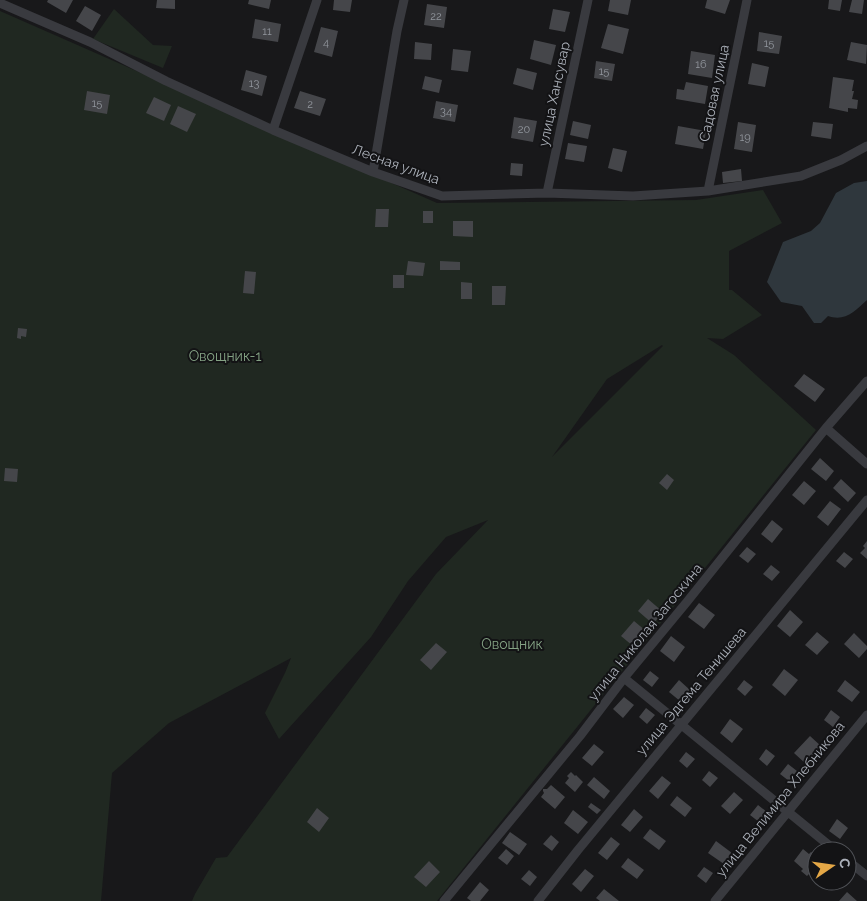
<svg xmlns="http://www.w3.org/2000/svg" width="867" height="901" font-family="Raleway,sans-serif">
	<rect width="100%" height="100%" fill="#18181a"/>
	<path fill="#202821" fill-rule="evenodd" d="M114,9L153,45L172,46L163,68L93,39Z
		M0,11L437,203L696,200L763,190L782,223L729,251V290H732L762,315L723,339L707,338L734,355L816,430L437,901H192L195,894L216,858L227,857L436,574L488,520L446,537L408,581L371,637L279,739L265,713L285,673L291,658L169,723L112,773L101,901H0ZM662,345L663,346L552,457L607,379Z"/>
	<path fill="#2f373d" d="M867,181V300C855,311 845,322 828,316L821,323H814L802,306L781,302L767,282L783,242L811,231L820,223L836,193L854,183Z"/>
	<path fill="#45464a" d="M48,0H73L66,13L47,2Z
		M157,0H175V9L156,8Z
		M249,0H271L269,9L248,4Z
		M334,0H352L350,12L333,10Z
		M610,0H631L628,15L608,11Z
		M707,0H730L725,14L705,8Z
		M829,0H842L840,11L828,9Z
		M852,0H864L862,14L849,12Z
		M427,4L447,7L444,28L424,25Z
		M85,6L101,15L92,31L76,21Z
		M553,9L570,12L565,32L549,29Z
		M255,19L281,24L278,42L252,38Z
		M608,24L629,29L623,54L601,48Z
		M321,27L338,31L332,57L314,52Z
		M759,32L782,36L779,54L757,51Z
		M534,40L556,45L551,65L530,59Z
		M415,42L432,44L431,60L414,59Z
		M851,42L867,45L866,64L847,60Z
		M453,49L471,51L468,72L451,70Z
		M691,51L715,55L712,78L688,74Z
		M596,61L615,64L612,81L594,78Z
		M752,63L769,67L765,87L748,84Z
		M517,68L537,73L533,90L513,84Z
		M246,70L267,76L262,96L241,90Z
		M425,76L442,80L439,93L422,89Z
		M833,77L854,80L852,91H854L852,99L858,100L857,109L848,108V112L829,108Z
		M686,82L708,86L705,104L676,99L677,89L684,90Z
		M87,91L110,95L107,114L84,110Z
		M300,91L326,99L320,116L294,108Z
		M154,97L171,105L164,121L146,113Z
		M436,101L458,105L455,122L433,118Z
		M178,106L196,114L187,132L170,124Z
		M514,117L537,121L533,142L511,138Z
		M573,121L591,125L588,139L570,135Z
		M738,122L756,125L752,152L734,149Z
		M813,122L833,124L831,139L811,136Z
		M678,126L706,131L703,149L675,144Z
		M568,143L587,146L584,162L565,159Z
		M613,148L627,151L622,172L608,168Z
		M511,163L523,164L522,176L510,175Z
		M741,169L742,181L723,183L722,172Z
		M376,209H389L388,227H375Z
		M423,211H433V223H423Z
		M453,221H473V237L453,236Z
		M408,261L425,263L423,276L406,275Z
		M440,261L460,262V270H440Z
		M245,271L256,272L254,294L243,293Z
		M393,275H404V288H393Z
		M461,282L472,283V299H461Z
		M492,286H506L505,305H492Z
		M18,328L27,329L26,337L21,336V339L17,338Z
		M804,374L825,389L815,402L794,386Z
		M820,458L834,471L826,481L811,469Z
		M5,468L18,469L17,482L4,481Z
		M667,474L674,480L667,490L659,483Z
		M841,479L856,493L848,502L833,488Z
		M804,481L816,491L804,505L792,495Z
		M830,501L841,509L828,526L817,517Z
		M772,520L783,529L772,543L761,534Z
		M867,541V559L860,553L865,548L863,546Z
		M747,547L756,554L748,563L739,556Z
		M844,552L853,559L845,568L836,561Z
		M771,565L780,572L772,581L763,574Z
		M648,599L663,612L653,624L638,611Z
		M699,603L715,615L704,629L688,617Z
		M790,610L803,622L790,637L777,626Z
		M634,621L646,631L641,637L644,640L640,643L638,641L633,646L621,636Z
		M817,632L829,642L817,655L805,645Z
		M854,633L867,646V649L859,658L844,644Z
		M671,636L685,647L674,662L660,651Z
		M436,643L447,652L431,670L420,660Z
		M784,669L798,680L785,696L772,685Z
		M650,671L659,678L652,687L643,680Z
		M679,680L690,690L680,701L669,692Z
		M744,680L753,687L745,696L737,689Z
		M845,680L860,692L852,702L837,691Z
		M624,697L634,705L623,718L613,709Z
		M646,708L655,715L647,724L639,717Z
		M831,710L840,717L833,727L824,720Z
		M730,719L743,729L732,743L720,733Z
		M810,736L822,747L806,764L794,753Z
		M594,744L604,752L592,766L582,758Z
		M766,749L775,756L767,766L759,759Z
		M686,752L695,759L687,768L679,761Z
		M788,764L797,771L789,781L780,774Z
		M709,771L718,778L710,787L702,780Z
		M571,772L575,776L576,775L583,782L575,792L565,783L569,778L567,776Z
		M662,776L671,783L658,799L649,791Z
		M594,777L610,791L604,799L587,785Z
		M551,785L565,797L555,809L541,797L544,793L543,791V789H547Z
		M734,792L743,800L730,814L721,806Z
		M677,796L692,808L685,817L670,805Z
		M591,803L601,810L597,814L588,807Z
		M758,805L767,812L759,822L750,815Z
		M317,808L329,818L319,832L307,822Z
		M634,809L643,817L630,832L621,825Z
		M573,810L588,822L578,834L564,823Z
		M837,819L848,828L840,839L829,831Z
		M650,829L666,841L659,850L643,838Z
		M510,832L527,844L519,855L502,843Z
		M551,835L559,842L552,851L543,844Z
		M611,837L620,844L607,860L598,853Z
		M716,841L732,853L724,864L708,853Z
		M506,849L514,856L507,865L498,858Z
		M803,849L809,854L811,852L816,856L814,858L817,861V867L810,875L809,874L807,876L801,871L803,869L794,861Z
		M628,858L644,870L637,879L621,867Z
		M429,861L440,872L426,887L414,877Z
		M704,867L713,873L706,883L697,876Z
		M585,869L594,876L581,892L572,884Z
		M529,870L537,877L530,886L521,879Z
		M480,882L489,890L480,901H471L467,898Z
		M604,889L619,901H600L596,898Z
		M847,892L857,901H839Z"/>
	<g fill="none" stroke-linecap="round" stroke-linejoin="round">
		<path stroke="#393a3f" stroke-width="9" d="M0,3L90,42L166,81L273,130L373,172L442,196L547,193L633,196L708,191L801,176L841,160L867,146
			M273,130L317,0
			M373,172L397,31L404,0
			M708,191L747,0
			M547,193L588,0
			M826,428L867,464
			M624,678L836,851
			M847,860L867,876
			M444,901L580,736L624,678L686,603L826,428L867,381
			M538,901L578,850L867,500
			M715,901L867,715"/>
	</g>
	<g text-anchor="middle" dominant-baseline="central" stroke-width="4" stroke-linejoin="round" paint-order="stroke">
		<g font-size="11" fill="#92969d">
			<text x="436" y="16">22</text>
			<text x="267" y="31">11</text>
			<text x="326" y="42">4</text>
			<text x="769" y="43">15</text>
			<text x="701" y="64">16</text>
			<text x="604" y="71">15</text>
			<text x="254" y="83">13</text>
			<text x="97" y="103">15</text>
			<text x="310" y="104">2</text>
			<text x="446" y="111">34</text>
			<text x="524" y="129">20</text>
			<text x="745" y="137">19</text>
		</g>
		<g font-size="14" fill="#abb0b9" stroke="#131315">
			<text transform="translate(714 93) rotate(-78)">Садовая улица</text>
			<text transform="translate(554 94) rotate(-78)">улица Хансувар</text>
			<text transform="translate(396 164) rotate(20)">Лесная улица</text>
			<text transform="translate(645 632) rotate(-51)">улица Николая Загоскина</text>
			<text transform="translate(691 691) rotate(-50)">улица Эдгема Тенишева</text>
			<text transform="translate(780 799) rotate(-51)">улица Велимира Хлебникова</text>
		</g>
		<g font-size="14" fill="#84a284" stroke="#131315">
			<text x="225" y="356">Овощник-1</text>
			<text x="512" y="644">Овощник</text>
		</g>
	</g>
	<g transform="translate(832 866) rotate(77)"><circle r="24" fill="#131315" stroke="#505257"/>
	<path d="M0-4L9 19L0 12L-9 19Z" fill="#e4a746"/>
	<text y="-8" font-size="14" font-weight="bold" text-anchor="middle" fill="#abb0b9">С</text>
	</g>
</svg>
